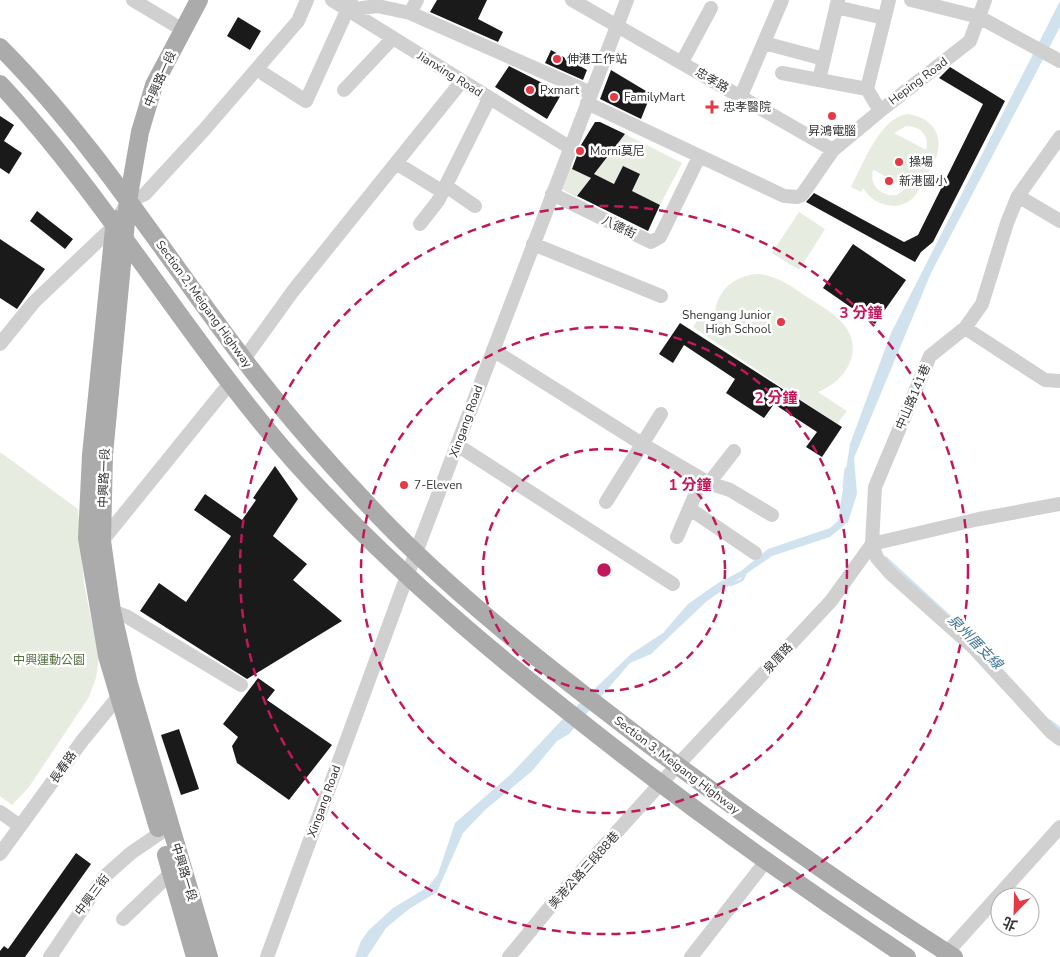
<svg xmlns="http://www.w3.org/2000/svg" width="1060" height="957" font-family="'Nunito Sans','Noto Sans TC',sans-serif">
	<rect width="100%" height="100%" fill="#fff"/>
	<path fill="#e6ecdf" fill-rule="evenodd" d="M907,114C926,116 942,129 938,150C937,159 931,167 927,175C922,182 919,192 913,198C897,213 873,205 863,188L861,192L851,187C863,164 880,118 907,114ZM906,126C921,126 930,136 926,150L894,133ZM873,170H874L906,188L897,195C882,197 869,186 873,170Z
		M625,134L682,163L660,205L594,174Z
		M570,168L591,178L576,197L560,188Z
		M799,212L825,229L799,270L772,253Z
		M759,274C778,276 791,286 807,297C819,305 835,313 844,325C865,351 845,382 818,392L847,411L837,424L693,327L702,314L715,321C713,294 732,275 759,274Z
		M0,452L78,509L84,584L99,657L96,678L89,697L29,787L12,805L0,796Z"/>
	<path fill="#cfe2ee" d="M1060,1V27L931,273L854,458L857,494L848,522L830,537L772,556L707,601L651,654L630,663L569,734L557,741L532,771L485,810L463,833L437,892L409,909L386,928L367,957H355L361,941L369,930L393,908L428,887L438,874L455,823L511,774L559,723L631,654L663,633L688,604L718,583L741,571L768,549L830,528L838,521L850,444L891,333Z"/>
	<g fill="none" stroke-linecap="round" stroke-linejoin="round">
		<path stroke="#cfe2ee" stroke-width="3" d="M844,487L846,469
			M886,558L974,639
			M731,585L742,580L745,574
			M1050,721L1060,729"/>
	</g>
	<path fill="#1a1a1a" d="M437,0H487L478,19L503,32L498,42L430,12Z
		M238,17L261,31L250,50L227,36Z
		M551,50L587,70L583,80L545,63Z
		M509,66L562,93L547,119L495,87Z
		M950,67L1005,101L933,242L921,252L915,262L806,202L814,193L904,242L918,235L983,104L939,78Z
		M611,70L651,94L641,119L600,99Z
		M0,116L14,125L4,141L22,153L9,174L0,168Z
		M595,122H600L625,134L594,174L614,184L623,166L640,174L632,191L660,205L648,231L577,196L591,178L572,169L581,145Z
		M37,211L73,239L65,249L30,221Z
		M0,239L45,269L17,309L0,298Z
		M853,244L906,280L875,324L823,288Z
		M680,323L842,427L822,457L806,447L817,432L774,404L764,418L726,393L735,379L684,345L673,363L659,354Z
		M275,466L298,499L273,536L307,564L293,580L342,621L247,679L140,611L159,583L186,602L231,536L194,510L205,494L242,520L256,500L253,498Z
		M258,678L275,690L267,700L332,745L289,800L237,763L232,746L238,737L223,724Z
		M179,729L199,789L181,795L161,735Z
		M76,853L91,864L25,957H0V951L4,946L8,949Z"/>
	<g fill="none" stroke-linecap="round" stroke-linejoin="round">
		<path stroke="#d0d0d0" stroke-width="14" d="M133,0L173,24
			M332,0L569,147
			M572,0L833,150
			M911,0L979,17L1060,61
			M836,7L884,18
			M347,10L377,6L410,13L591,93
			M410,13L417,0
			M764,43L824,59
			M682,62L711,8
			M782,73L819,80L838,0
			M264,74L306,101L351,2
			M819,80L867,89L880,111
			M867,89L889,0
			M344,90L393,38
			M741,96L782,0
			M587,103L784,196L797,197L802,195L833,150L880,111L970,41L985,0
			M1060,137L1018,196L1007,223L982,304L965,328L930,356L875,487L872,544L877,558L890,573L973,647L1052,733L1060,739
			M396,163L443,192
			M446,186L475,206
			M552,194L651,242L660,237L699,157
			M1018,196L1060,221
			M420,224L438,201L489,99
			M533,244L661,296
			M965,328L1045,380L1060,381
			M0,344L34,302L114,226L128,201L145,194L204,130L298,21L307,0
			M493,350L642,444L709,483L730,490L772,515
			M244,359L293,291L462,81
			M457,445L673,584
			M709,483L734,451
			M606,502L661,414
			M690,509L755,553
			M677,537L702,479
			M99,540L102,541L230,383
			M872,544L979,519L1060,504
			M112,611L126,616L241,685
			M0,812L20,826
			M0,854L82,741L123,691
			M123,919L171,873
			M50,957L104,877L131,853L169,827
			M267,957L407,576L627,0
			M509,957L559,896L660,784L831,601L872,544
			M691,957L766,861
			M943,957L1060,827"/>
		<path stroke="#ababab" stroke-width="18" d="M199,0L154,85L140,132L128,201L104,455L102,541L112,611L129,684L209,957
			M0,47C93,140 163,253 242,357C278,405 318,451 359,495C444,588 547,667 647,743C747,817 848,890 954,957
			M0,84C109,201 188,341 294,461C376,553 469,634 566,710C676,798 790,880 907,957
			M115,219L91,455L87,538L107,656L158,828
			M166,855L195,957"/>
	</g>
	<g fill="none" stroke="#c2185b" stroke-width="2.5" stroke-dasharray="9 6">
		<circle cx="604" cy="570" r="121"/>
		<circle cx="604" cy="570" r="243"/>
		<circle cx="604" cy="570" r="364"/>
	</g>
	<g fill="#e63946" stroke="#fff" stroke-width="2">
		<circle cx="557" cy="59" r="5"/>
		<circle cx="530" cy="90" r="5"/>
		<circle cx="614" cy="97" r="5"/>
		<path d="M709.5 99.5h5v5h5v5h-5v5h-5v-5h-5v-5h5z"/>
		<circle cx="832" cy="116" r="5"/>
		<circle cx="580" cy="151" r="5"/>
		<circle cx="899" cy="162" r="5"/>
		<circle cx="889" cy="181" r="5"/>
		<circle cx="781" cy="322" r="5"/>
		<circle cx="404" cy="485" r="5"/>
	</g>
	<g text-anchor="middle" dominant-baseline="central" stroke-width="5" stroke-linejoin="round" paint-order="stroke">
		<g font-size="12" fill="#333" stroke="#fff" text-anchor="start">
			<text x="567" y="59">伸港工作站</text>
			<text x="540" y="90">Pxmart</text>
			<text x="624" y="97">FamilyMart</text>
			<text x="723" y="107">忠孝醫院</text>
			<text x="832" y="131" text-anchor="middle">昇鴻電腦</text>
			<text x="590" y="151">Morni莫尼</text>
			<text x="909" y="162">操場</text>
			<text x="899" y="181">新港國小</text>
			<text x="771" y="315" text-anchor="end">Shengang Junior<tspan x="771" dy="14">High School</tspan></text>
			<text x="414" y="485">7-Eleven</text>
		</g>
		<g font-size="12" fill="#333" stroke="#fff">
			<text transform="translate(450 74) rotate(32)">Jianxing Road</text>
			<text transform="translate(160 79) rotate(-66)">中興路一段</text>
			<text transform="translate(712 80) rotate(30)">忠孝路</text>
			<text transform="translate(918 81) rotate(-37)">Heping Road</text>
			<text transform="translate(619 227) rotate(26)">八德街</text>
			<text transform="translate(204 304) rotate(54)">Section 2, Meigang Highway</text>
			<text transform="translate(913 397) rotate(-67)">中山路141巷</text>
			<text transform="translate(466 421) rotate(-70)">Xingang Road</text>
			<text transform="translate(104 478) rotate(-88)">中興路一段</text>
			<text transform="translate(778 658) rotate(-47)">泉厝路</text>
			<text transform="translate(677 765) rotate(37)">Section 3, Meigang Highway</text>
			<text transform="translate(63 767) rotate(-55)">長春路</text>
			<text transform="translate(324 801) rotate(-70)">Xingang Road</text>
			<text transform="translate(584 870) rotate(-48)">美港公路三段88巷</text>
			<text transform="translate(184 872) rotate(73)">中興路一段</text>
			<text transform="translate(92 895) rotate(-53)">中興三街</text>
		</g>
		<g font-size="12" fill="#56703f" stroke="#fff">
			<text x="49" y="660">中興運動公園</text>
		</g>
		<g font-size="14" font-style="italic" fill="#3f7597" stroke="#fff">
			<text transform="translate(975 642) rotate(45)">泉州厝支線</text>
		</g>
	</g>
	<circle cx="604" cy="570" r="8" fill="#c2185b" stroke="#fff" stroke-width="2.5"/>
	<g font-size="15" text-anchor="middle" font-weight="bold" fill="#c2185b" stroke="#fff" stroke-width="5" stroke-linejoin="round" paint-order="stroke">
		<text x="861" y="318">3 分鐘</text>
		<text x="776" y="403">2 分鐘</text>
		<text x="690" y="490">1 分鐘</text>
	</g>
	<g transform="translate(1015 912) rotate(203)"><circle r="24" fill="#ffffff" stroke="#adadad"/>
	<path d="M0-4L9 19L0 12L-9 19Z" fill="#e63946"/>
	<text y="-8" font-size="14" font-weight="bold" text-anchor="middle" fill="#333333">北</text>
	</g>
</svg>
